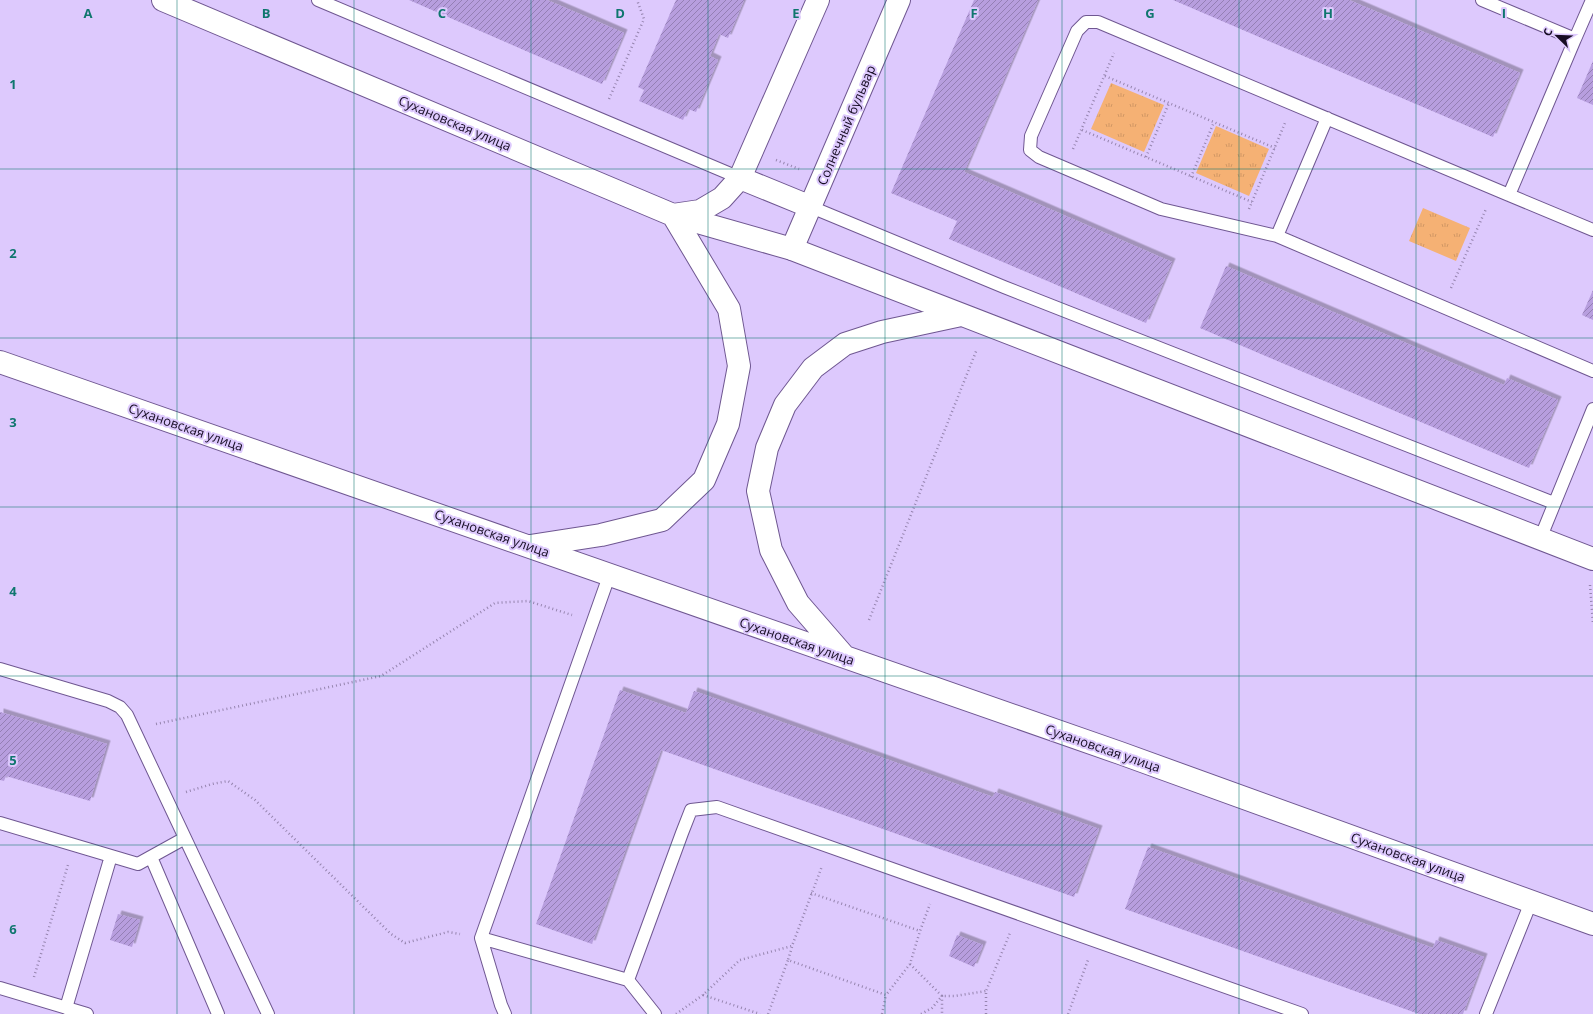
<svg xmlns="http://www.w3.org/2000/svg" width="1593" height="1014" font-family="'Open Sans',sans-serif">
	<defs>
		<pattern id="park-tufts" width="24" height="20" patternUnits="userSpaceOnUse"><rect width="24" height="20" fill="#f5b174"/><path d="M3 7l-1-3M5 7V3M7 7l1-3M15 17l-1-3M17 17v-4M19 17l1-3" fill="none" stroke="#d19764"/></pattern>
		<pattern id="building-hatch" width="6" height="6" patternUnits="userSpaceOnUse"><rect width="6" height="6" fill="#b79ede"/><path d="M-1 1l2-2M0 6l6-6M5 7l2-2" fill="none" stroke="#947fb4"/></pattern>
		<filter id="shadow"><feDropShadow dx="3.5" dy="-3.5" stdDeviation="0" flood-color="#0004"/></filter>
	</defs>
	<rect width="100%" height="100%" fill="#ddc9fd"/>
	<path fill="url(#park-tufts)" d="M1111,83L1164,105L1144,152L1091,129Z
		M1216,126L1269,149L1249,196L1196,173Z
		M1423,208L1470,228L1456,261L1409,241Z"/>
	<path fill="url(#building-hatch)" filter="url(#shadow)" d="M409,0H547L624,33L602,84Z
		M676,0H744L728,38L719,34L710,56L718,60L696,112L688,109L683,120L639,101L644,90L638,87Z
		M974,0H1038L964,172L1172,262L1146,323L949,239L957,221L891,193Z
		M1173,0H1349L1520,73L1493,137Z
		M1593,61V105L1577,98Z
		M1226,266L1504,385L1507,378L1558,400L1529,468L1200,328Z
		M1593,290V320L1582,315Z
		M620,690L686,713L694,691L993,797L995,792L1099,829L1074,897L661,750L592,944L536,924Z
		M0,712L107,744L90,801L6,776L4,781L0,780Z
		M1148,847L1433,948L1436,940L1484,957L1463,1014H1419L1125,909Z
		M118,914L140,920L132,947L110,940Z
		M957,935L983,945L974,967L949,956Z"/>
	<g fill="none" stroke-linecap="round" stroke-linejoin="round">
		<g stroke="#6f5791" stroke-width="14">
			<path id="service" d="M318,0L740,178
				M1482,0L1575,39L1592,0
				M1575,39L1509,195L1593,230
				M1509,195L1098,22H1086L1077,31L1031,136L1030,150L1039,157L1161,209L1277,236L1593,371
				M811,207L1004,287L1554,503
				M1277,236L1327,118
				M1540,539L1593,409
				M0,669L108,701L120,707L127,715L268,1014
				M0,823L138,864L185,838
				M151,857L218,1014
				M481,938L628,980L655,1014
				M628,980L682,833L691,810L717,807L1302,1014
				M0,988L87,1014
				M66,1008L111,856
				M505,1014L501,1005L481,938L609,576
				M1486,1014L1531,902"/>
		</g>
		<g stroke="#6f5791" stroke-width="24">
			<path id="minor" d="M163,0L673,215L700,211L722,198L740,178L818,0
				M740,178L811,207
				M792,249L899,0
				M530,546L601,535L662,520L704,480L728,424L739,366L729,309L673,215"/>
		</g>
		<g stroke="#6f5791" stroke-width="24">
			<path id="tertiary" d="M673,215L792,249L1593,559
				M0,362L1120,753L1593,924
				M844,656L798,603L771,550L758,491L767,448L785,405L813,368L845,344L882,332L961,315"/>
		</g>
		<path stroke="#9685af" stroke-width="2.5" stroke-dasharray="1 3" stroke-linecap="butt" d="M1105,76L1275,148
			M609,99L644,19L637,0
			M1082,130L1252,202
			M1073,149L1114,53
			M1146,157L1169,103
			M776,160L799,169
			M1191,177L1214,122
			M1249,209L1285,123
			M1451,288L1486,209
			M1590,585L1593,624
			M869,620L977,349
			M156,724L381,676L495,603L528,601L572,615
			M186,792L212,784L228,781L255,800L391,934L405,943L448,932L460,934
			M811,893L920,931L930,904
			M792,947L788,960L886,995L910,964L920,931
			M910,964L942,996H955L986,991
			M34,977L68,865
			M703,995L760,1014
			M676,1014L703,995L740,960L792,946L822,866
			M768,1014L788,960
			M882,1014L886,995
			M921,1014L932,1008L942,996V1014
			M986,1014V991L1010,933
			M1068,1014L1088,960"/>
		<use href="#service" stroke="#fff" stroke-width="12"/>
		<use href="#minor" stroke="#fff" stroke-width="22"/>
		<use href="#tertiary" stroke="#fff" stroke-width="22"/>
	</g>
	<path fill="none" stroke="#0f766e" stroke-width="1" stroke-opacity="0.55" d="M177,0V1014M354,0V1014M531,0V1014M708,0V1014M885,0V1014M1062,0V1014M1239,0V1014M1416,0V1014M0,169H1593M0,338H1593M0,507H1593M0,676H1593M0,845H1593"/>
	<g text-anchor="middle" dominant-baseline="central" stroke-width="4" stroke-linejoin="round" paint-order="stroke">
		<g font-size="13" fill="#170d24" stroke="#ddc9fd">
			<text transform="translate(455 123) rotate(23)">Сухановская улица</text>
			<text transform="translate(846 125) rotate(-67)">Солнечный бульвар</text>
			<text transform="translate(186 427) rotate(19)">Сухановская улица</text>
			<text transform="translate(492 533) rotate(19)">Сухановская улица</text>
			<text transform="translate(797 641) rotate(19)">Сухановская улица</text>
			<text transform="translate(1103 748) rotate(19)">Сухановская улица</text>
			<text transform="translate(1408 857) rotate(20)">Сухановская улица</text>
		</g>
	</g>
	<g font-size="13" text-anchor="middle" font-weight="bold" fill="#0f766e" stroke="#ddc9fd" stroke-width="4" stroke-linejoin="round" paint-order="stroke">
		<text x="88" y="18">A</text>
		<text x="266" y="18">B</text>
		<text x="442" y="18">C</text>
		<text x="620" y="18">D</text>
		<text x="796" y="18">E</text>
		<text x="974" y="18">F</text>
		<text x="1150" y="18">G</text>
		<text x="1328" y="18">H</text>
		<text x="1504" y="18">I</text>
		<text x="13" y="89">1</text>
		<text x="13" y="258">2</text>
		<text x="13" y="427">3</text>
		<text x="13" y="596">4</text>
		<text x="13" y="765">5</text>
		<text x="13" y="934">6</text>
	</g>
	<g transform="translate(1557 36) rotate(293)" stroke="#ddc9fd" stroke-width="3" paint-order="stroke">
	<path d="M0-3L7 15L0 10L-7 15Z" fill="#170d24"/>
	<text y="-6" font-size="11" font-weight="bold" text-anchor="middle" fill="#170d24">С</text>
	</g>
</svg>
